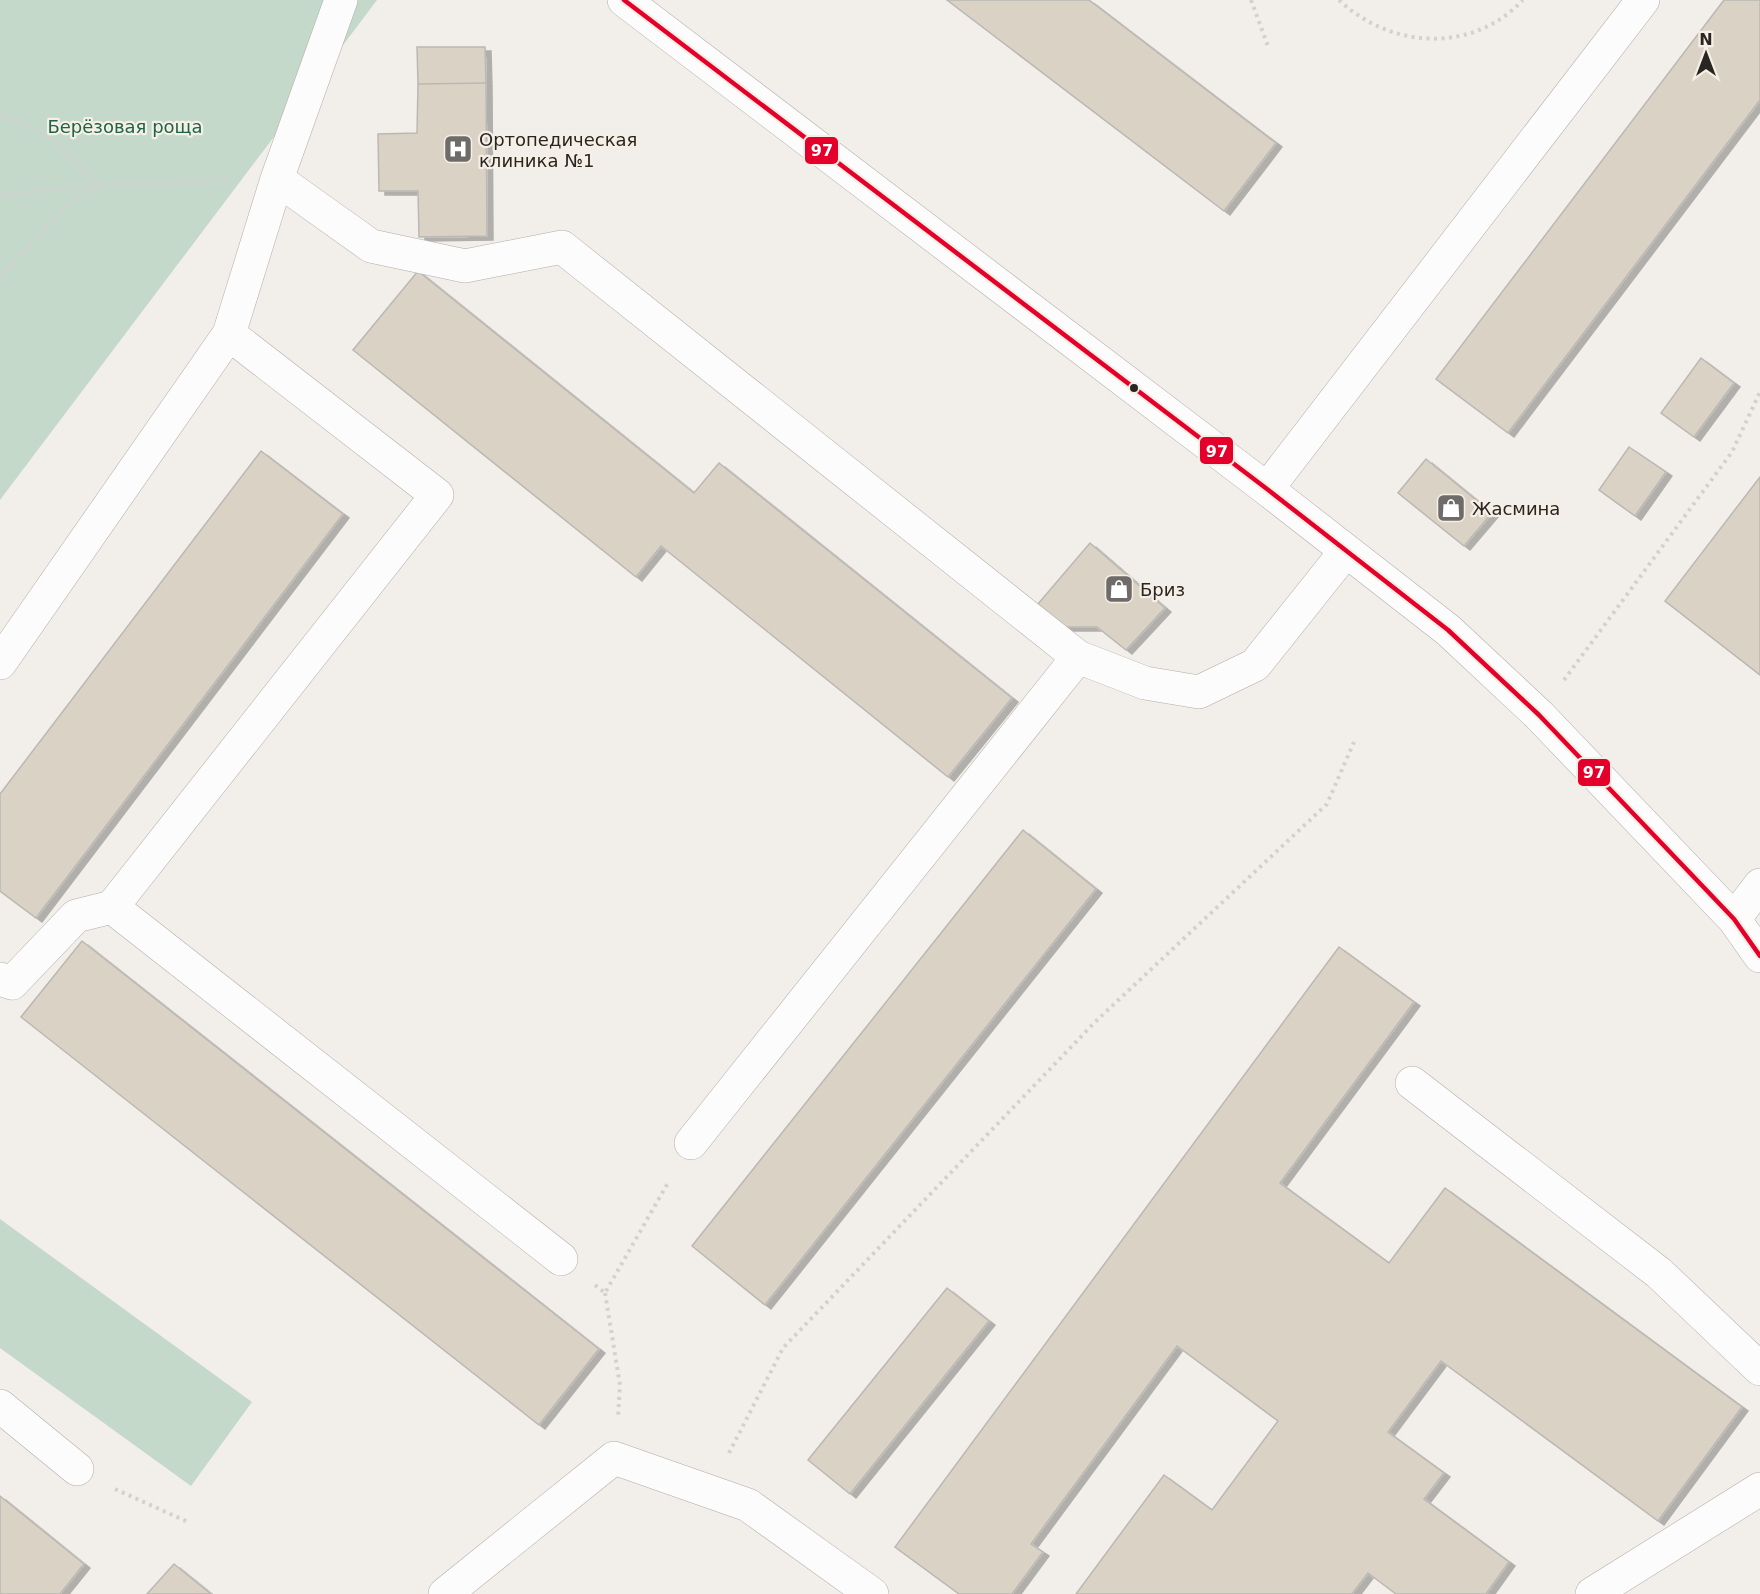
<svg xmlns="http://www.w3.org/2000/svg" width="1760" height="1594" font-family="'DejaVu Sans',sans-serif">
	<defs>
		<filter id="shadow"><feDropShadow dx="6" dy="4" stdDeviation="0" flood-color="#0004"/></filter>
	</defs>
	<rect width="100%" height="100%" fill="#f2eee9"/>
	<path fill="#c4d9ca" d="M0,0H377L0,500Z
		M0,1219L252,1402L191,1486L0,1348Z"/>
	<path fill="#dbd2c6" stroke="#bbb8b4" stroke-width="1.5" filter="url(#shadow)" d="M947,0H1089L1276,143L1224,211Z
		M1724,0H1760V100L1508,433L1436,379Z
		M417,47H485L486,83L418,84Z
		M486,83L487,236L419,237L418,191H379L378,134L417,133L418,84Z
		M418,271L694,493L719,463L1012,698L948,777L661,546L636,577L353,350Z
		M1701,358L1734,383L1694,437L1661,413Z
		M1629,447L1666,472L1635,516L1599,490Z
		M261,451L343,514L36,918L0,891V794Z
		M1426,459L1492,513L1464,546L1398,493Z
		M1760,477V675L1665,601Z
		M1090,543L1165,608L1126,650L1097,627H1066L1038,604Z
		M1023,830L1096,889L765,1305L692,1246Z
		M82,941L599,1349L539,1425L21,1017Z
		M1339,947L1414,1002L1280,1183L1389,1263L1445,1188L1742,1407L1658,1521L1441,1361L1388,1432L1444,1473L1424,1499L1509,1562L1486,1594H1396L1368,1573L1352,1594H1076L1164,1475L1212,1510L1278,1421L1177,1346L1031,1544L1043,1552L1012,1594H959L895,1547Z
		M947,1288L989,1321L850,1494L808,1460Z
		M0,1496L84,1564L60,1594H0Z
		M174,1564L211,1594H147Z"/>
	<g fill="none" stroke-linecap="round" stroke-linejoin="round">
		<g stroke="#b1ada9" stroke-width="34">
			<path id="minor" d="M624,0L1267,489L1448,630L1539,715L1734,919L1760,956
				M277,179L371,246L465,266L562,247L1078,657L1145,683L1199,692L1255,665L1346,551
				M229,334L437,495L112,907L561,1259
				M1267,489L1643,0
				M0,663L229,334L277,179L341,0
				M1734,919L1760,885
				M0,979L12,983L76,916L112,907
				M1412,1083L1659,1273L1760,1369
				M691,1143L1078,657
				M0,1406L77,1469
				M445,1594L614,1458L748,1505L872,1594
				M1592,1594L1760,1489"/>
		</g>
		<path stroke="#d3d1d0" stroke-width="4" stroke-dasharray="3 4.5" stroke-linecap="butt" d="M1251,0L1269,49
			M1339,0C1391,49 1472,54 1523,0
			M0,115L47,135L98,185L76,197L0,276
			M0,195L98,185L232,180
			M1564,680L1732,452L1760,392
			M595,1285L605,1293L669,1181
			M605,1293L620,1385L618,1417
			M729,1453L783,1348L1095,1022L1327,804L1354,742
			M115,1489L188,1522"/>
		<use href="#minor" stroke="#fdfcfc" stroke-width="33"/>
		<g stroke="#f6efe5" stroke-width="9">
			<path id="bus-1" d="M624,0L1267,489L1448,630L1539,715L1734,919L1760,956"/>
		</g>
		<use href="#bus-1" stroke="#e4002b" stroke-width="4.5"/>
	</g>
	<defs>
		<g id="hospital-square" transform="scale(1.5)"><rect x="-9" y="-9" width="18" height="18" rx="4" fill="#6f6b68" stroke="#f6efe5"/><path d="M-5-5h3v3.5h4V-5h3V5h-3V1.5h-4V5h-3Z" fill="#fff"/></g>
		<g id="shop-square" transform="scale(1.5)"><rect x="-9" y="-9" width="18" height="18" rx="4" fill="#6f6b68" stroke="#f6efe5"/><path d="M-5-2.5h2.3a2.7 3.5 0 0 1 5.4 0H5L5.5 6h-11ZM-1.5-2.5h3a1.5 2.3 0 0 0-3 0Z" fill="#fff"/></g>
	</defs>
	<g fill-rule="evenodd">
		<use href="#hospital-square" x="458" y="149"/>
		<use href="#shop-square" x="1451" y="508"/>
		<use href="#shop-square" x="1119" y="589"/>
	</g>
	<circle fill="#282522" stroke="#f6efe5" stroke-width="2" cx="1134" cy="388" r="5"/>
	<g text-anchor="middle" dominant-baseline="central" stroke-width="4.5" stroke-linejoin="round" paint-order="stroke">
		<g font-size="18" fill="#1b6646" stroke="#f6efe5">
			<text x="125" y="126">Берёзовая роща</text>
		</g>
		<g font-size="18" fill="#282522" stroke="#f6efe5" text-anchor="start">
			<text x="479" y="139">Ортопедическая<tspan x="479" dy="21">клиника №1</tspan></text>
			<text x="1472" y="508">Жасмина</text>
			<text x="1140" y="589">Бриз</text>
		</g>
	</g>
	<g stroke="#f6efe5" stroke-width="2">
		<rect x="804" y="136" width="35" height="29" rx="6" fill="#e4002b"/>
		<rect x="1199" y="436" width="35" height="29" rx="6" fill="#e4002b"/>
		<rect x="1577" y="758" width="34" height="29" rx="6" fill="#e4002b"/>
	</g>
	<g font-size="16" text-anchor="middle" font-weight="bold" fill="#fff">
		<text x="822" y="156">97</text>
		<text x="1217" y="457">97</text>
		<text x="1594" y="778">97</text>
	</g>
	<g transform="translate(1706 54)" stroke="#f6efe5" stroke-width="4.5" paint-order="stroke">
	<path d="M0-4.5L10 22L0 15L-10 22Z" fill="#282522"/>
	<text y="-9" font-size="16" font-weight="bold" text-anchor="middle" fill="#282522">N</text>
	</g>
</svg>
